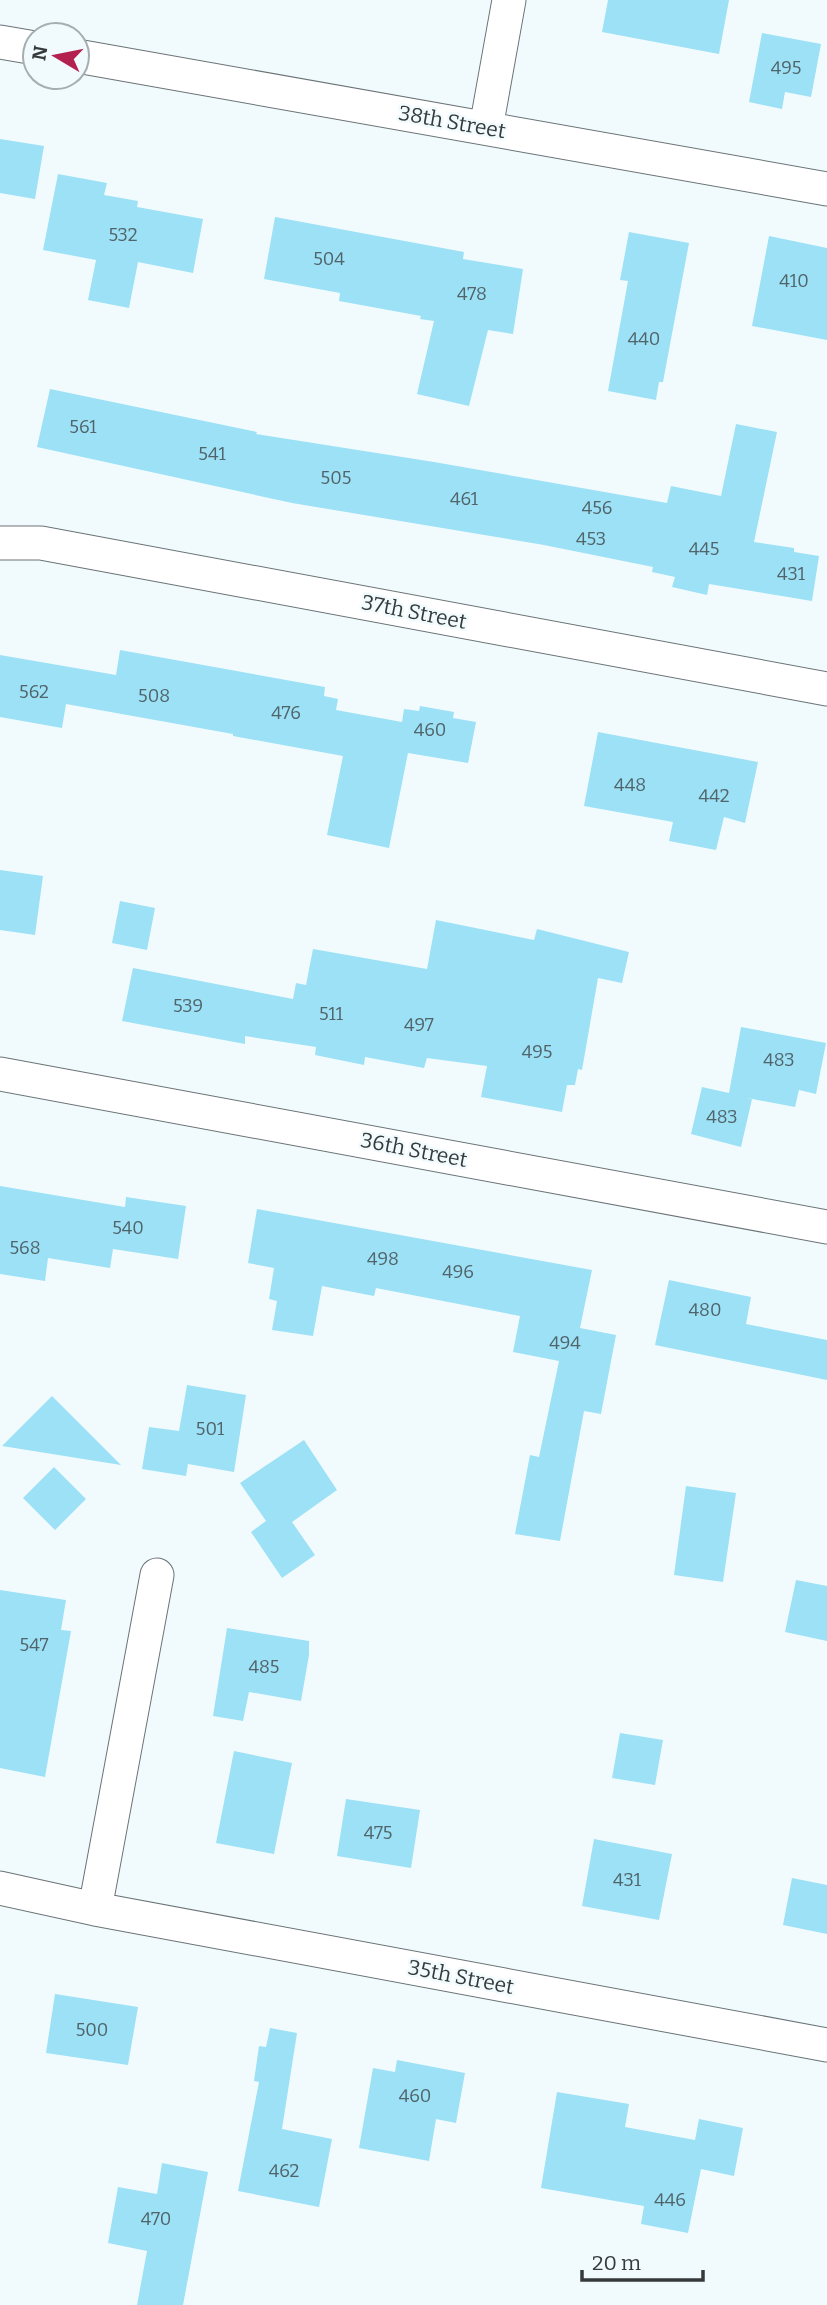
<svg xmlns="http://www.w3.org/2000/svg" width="827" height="2305" font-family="Bitter,serif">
	<rect width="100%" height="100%" fill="#f1fbfe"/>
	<path fill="#9de1f6" d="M608,0H729L719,54L602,32Z
		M762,33L821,44L811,97L785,92L782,109L749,102Z
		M0,139L44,146L35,199L0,193Z
		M58,174L107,183L104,195L138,201L137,207L203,219L193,273L138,262L129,308L88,300L96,260L43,250Z
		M275,217L464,252L463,259L523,269L513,334L488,330L469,406L417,394L434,321L420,319L421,316L339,301L340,293L264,279Z
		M629,232L689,243L663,382H659L656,400L608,391L628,281L620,280Z
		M769,236L827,248V340L752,326Z
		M50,389L257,432L256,434L434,462L667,503L671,486L721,496L736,424L777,432L754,542L794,548V552L819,556L812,601L709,584L707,595L672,587L675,577L652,572L653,567L544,545L292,503L37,447Z
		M120,650L325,687L324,696L338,699L336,710L402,722L404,709L419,711L420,706L454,712L453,718L476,722L468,763L408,753L389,848L327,835L343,756L233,736V734L66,704L62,728L0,717V655L116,675Z
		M598,732L758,762L745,823L724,817L716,850L669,841L673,822L584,806Z
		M0,870L43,876L35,935L0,930Z
		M120,901L155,908L147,950L112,943Z
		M436,920L534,940L537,929L629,952L622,983L598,978L582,1070L578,1069L575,1085H567L562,1112L481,1097L487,1066L427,1058L424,1068L365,1057L364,1065L315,1055L316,1047L245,1036V1044L122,1021L133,968L293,999L296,983L306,985L313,949L427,969Z
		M741,1027L826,1043L816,1094L799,1090L795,1107L742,1097L752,1099L741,1147L691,1134L702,1087L729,1093Z
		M0,1186L125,1207L126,1197L186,1206L178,1259L113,1249L110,1268L48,1258L45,1281L0,1274Z
		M257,1209L592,1270L580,1328L616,1335L601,1414L584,1411L560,1541L515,1534L530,1455L539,1457L559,1361L513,1352L520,1316L376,1288L374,1296L322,1286L313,1336L272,1330L277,1301L269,1299L274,1268L248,1263Z
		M669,1280L751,1297L746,1324L827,1340V1380L655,1345Z
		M187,1385L246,1395L234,1472L188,1464L186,1476L142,1469L149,1427L179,1431Z
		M52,1396L121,1465L2,1446Z
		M304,1440L337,1490L292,1522L315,1555L282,1578L251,1532L266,1521L240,1483Z
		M54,1467L86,1499L55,1530L23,1498Z
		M686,1486L736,1493L723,1582L674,1575Z
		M796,1580L827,1586V1641L785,1632Z
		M0,1590L66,1600L61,1630L71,1631L45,1777L0,1768Z
		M227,1628L309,1641V1655L301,1701L249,1692L243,1721L213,1716Z
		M620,1733L663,1740L655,1785L612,1778Z
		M234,1751L292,1763L274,1854L216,1843Z
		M346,1799L420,1810L411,1868L337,1856Z
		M594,1839L672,1854L659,1920L582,1906Z
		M792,1878L827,1885V1934L783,1925Z
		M55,1994L138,2007L128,2065L46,2053Z
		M270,2028L297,2033L282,2129L332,2139L319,2207L238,2191L259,2082L254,2081L259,2046L266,2047Z
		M397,2060L465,2073L456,2123L436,2119L429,2161L359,2148L373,2068L395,2072Z
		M557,2092L629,2104L625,2127L695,2140L699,2119L743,2128L734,2176L701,2169L688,2233L641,2224L644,2206L541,2188Z
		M162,2163L208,2172L183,2305H137L147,2251L108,2243L118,2187L157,2194Z"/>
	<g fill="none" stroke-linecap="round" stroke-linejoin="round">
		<g stroke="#6b7376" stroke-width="35">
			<path id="minor" d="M0,42L35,48
				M77,56L827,189
				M486,128L509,0
				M0,543H41L827,689
				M0,1074L827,1227
				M0,1888L95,1909L827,2045
				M95,1909L157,1575"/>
		</g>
		<use href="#minor" stroke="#fff" stroke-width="33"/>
	</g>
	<g text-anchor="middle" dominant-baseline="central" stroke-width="5" stroke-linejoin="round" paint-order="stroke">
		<g font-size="18" fill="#50646a">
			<text x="786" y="68">495</text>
			<text x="123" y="235">532</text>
			<text x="329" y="259">504</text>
			<text x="794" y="281">410</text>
			<text x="472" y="294">478</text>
			<text x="644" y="339">440</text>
			<text x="83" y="427">561</text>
			<text x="212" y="454">541</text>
			<text x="336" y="478">505</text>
			<text x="464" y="499">461</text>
			<text x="597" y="508">456</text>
			<text x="591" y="539">453</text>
			<text x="704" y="549">445</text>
			<text x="791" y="574">431</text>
			<text x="34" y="692">562</text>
			<text x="154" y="696">508</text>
			<text x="286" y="713">476</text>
			<text x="430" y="730">460</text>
			<text x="630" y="785">448</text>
			<text x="714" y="796">442</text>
			<text x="188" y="1006">539</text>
			<text x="331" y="1014">511</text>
			<text x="419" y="1025">497</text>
			<text x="537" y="1052">495</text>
			<text x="779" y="1060">483</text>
			<text x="722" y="1117">483</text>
			<text x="128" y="1228">540</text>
			<text x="25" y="1248">568</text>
			<text x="383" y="1259">498</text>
			<text x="458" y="1272">496</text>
			<text x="705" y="1310">480</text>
			<text x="565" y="1343">494</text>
			<text x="210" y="1429">501</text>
			<text x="34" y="1645">547</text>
			<text x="264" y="1667">485</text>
			<text x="378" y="1833">475</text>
			<text x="627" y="1880">431</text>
			<text x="92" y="2030">500</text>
			<text x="415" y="2096">460</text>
			<text x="284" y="2171">462</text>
			<text x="670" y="2200">446</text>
			<text x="156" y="2219">470</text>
		</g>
		<g font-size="21" fill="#363a3b" stroke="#f1fbfe">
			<text transform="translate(452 122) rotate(10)">38th Street</text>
			<text transform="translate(414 612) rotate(11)">37th Street</text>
			<text transform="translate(414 1150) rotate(11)">36th Street</text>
			<text transform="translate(461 1977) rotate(11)">35th Street</text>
		</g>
	</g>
	<g transform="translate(56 56) rotate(280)"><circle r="33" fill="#f1fbfe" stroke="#a6aeb0" stroke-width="2"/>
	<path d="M0-5L12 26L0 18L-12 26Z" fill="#b2214f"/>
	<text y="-10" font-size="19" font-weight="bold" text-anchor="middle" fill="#363a3b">N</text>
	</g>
	<path d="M582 2270v10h121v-10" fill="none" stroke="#363a3b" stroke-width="3.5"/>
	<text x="592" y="2270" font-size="21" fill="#363a3b" stroke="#f1fbfe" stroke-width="5" paint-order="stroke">20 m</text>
</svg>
